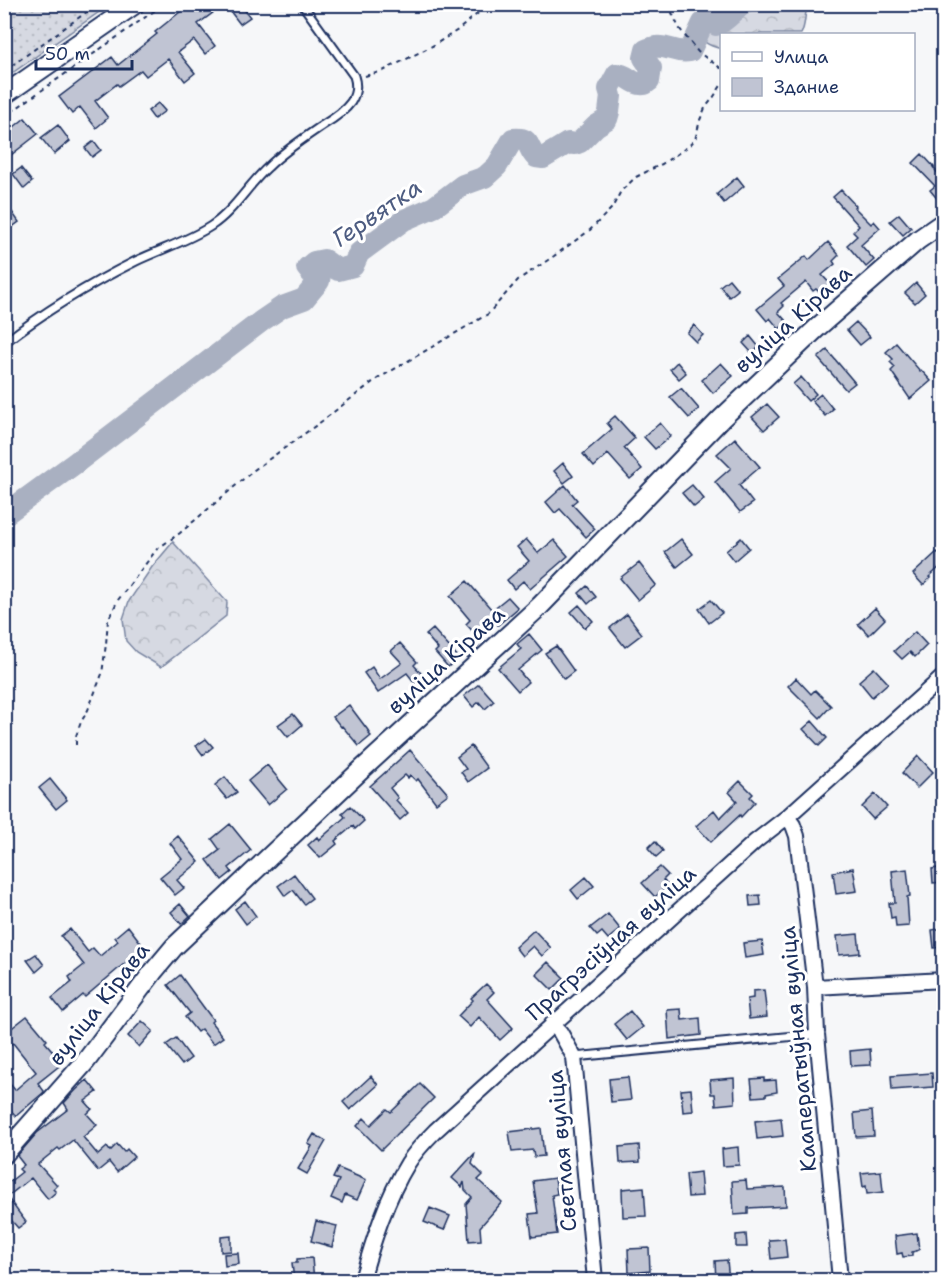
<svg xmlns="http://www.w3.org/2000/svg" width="948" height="1285" font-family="'Shantell Sans',sans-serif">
	<defs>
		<pattern id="forest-crowns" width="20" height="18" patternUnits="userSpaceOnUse" patternTransform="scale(1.5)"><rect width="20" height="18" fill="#d6d9e2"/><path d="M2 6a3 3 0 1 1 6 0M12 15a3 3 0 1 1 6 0" fill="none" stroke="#b7bbc4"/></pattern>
		<pattern id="park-dots" width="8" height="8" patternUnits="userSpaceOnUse" patternTransform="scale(1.5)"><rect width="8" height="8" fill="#d6d9e2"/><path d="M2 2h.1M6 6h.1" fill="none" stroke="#b7bbc4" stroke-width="1.8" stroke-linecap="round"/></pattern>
	</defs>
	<rect width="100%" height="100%" fill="#f6f7f9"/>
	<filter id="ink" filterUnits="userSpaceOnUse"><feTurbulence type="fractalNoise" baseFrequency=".0167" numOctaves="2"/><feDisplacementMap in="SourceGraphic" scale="12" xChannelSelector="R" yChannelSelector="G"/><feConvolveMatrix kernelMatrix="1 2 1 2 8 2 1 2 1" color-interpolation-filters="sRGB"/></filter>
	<g filter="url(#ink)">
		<path fill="url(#forest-crowns)" stroke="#7884a0" stroke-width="1.5" d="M707,4H808V5C804,14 806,25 801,34H722L721,49C716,47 708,46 704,41C696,30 697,14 707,4Z
			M173,542L227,602L226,616L161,667L136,652L126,641L123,619L129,601L152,567Z"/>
		<path fill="url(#park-dots)" stroke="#7884a0" stroke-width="1.5" d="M5,4H109V5L5,78Z"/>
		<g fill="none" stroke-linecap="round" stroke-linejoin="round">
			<path stroke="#a9b0c1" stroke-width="22" d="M4,515L74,464L263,320L282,307L304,299L319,281L320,274L317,271L311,273L307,268L314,262L324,260L338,270L353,266L359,253L404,220L434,207L463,185L485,177L497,166L513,139C532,137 526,147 536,157L543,158L568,143L575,144L580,142L596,126L607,119L609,112L611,96L609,89L617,74C628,74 633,86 645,84L649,81L651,68L644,58L646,50C649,49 652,47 656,47C668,45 675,54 690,51L703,23L709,19H713L716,25C726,22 734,10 743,4"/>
		</g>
		<path fill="#c0c4d3" stroke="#1b2f5e" stroke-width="1.5" d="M190,4H225L198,24L215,46L205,54L194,40L178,52L195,73L185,81L168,59L146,76L141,70L119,86L117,84L95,101L108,118L96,128L80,107L72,114L59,97L112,57L118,65L157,34L155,32Z
			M238,4H240L250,17L240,24L230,11Z
			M158,103L165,111L154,119L148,111Z
			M25,118L38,134L11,155L4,147V135Z
			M58,125L70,141L54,154L41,138Z
			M94,141L101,150L92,157L85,148Z
			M922,154L934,167H933L942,179L944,178V207L930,190L935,186L913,163Z
			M21,168L32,182L24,189L13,174Z
			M737,177L744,186L724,203L717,194Z
			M841,190L856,206L854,207L871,224L874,221L880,228L861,245L874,260L866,267L847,245L857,236L853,232L859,226L833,197Z
			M12,212L19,222L4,233V219Z
			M899,214L911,228L903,235L890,221Z
			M828,242L839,255L833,261L835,264L822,275L832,286L822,295L816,289L813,291L806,282L781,303L784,306L778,312L787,322L779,329L770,318L767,321L757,309L784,286L778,279L806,256L809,260Z
			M729,279L738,290L729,297L720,286Z
			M916,283L925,294L915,303L905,293Z
			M856,322L870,337L860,345L847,330Z
			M694,325L703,335L696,342L687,333Z
			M750,336L759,347L752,353L743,343Z
			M896,343L920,371L921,370L931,381L910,399L891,371L895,367L890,362L893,359L886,352Z
			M827,350L855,383L846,390L818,358Z
			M677,362L686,373L679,379L670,369Z
			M721,363L733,376L713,393L702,380Z
			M801,377L816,394L808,401L793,384Z
			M681,388L699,409L689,418L670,397Z
			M821,394L833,409L825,416L812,401Z
			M767,404L779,417L764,430L752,417Z
			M615,416L635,438L624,448L642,469L630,479L608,454L594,467L583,454L612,429L607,423Z
			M660,423L671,436L655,449L644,437Z
			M735,438L760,467L739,485L753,503L740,512L715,482L731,468L717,454Z
			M563,463L573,476L564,483L554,471Z
			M565,485L577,500L572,504L595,529L586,537L560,509L555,513L546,502Z
			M692,485L704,499L694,507L682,493Z
			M741,538L749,548L734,561L726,551Z
			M526,539L538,553L554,540L568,556L530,589L523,581L514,589L507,580L529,561L517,547Z
			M681,539L693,554L677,567L665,552Z
			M937,552L944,559V563L929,577L931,578L923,585L913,574Z
			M639,563L656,585L638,600L620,578Z
			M467,581L492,610L508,597L518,608L498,625L496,623L480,639L466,624L470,620L450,596Z
			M587,586L596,597L588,604L579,593Z
			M711,600L722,613L709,623L699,609Z
			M579,605L593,621L585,628L571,612Z
			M875,608L885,619L869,635L858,624Z
			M627,614L642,634L625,647L610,628Z
			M433,629L459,658L448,667L435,652L438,649L426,635Z
			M915,632L927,645L915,657L910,652L902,659L894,651Z
			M529,634L542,650L518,670L528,682L518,691L498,668L521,649L517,644Z
			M400,643L417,662L414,665L431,685L422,692L407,673L378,693L364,673L372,667L380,679L402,663L391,651Z
			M556,646L574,671L564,679L545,653Z
			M874,668L888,683L872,697L859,681Z
			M796,678L811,694L815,690L831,706L820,718L788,686Z
			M479,684L494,701L485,709L479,702L473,707L464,696Z
			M349,705L370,733L369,734L371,736L359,746L342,726L341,727L333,717Z
			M293,714L302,725L288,737L278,725Z
			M812,721L827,738L819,746L803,729Z
			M206,739L213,747L203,755L196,746Z
			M471,746L487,768L468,782L461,772L466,769L457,757Z
			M410,750L448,794L436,803L418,779L416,781L410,775L408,778L405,775L390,788L398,798L396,800L408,813L400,820L370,786Z
			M918,756L933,772L917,788L902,773Z
			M267,765L287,789L268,805L248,781Z
			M225,777L237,792L227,799L215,785Z
			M50,779L67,800L56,809L39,788Z
			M740,781L753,794L750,797L755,802L741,817L740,815L711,842L696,826L714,810L720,818L737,801L729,792Z
			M875,794L887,807L873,819L862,807Z
			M350,806L364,821L355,829L353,826L335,841L337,844L320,858L308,845L317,837L319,840L345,817L342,813Z
			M230,824L251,850L229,868L232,872L222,880L207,860L220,850L212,839Z
			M178,836L199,862L177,880L184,888L175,895L160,877L182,859L170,843Z
			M655,841L663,851L656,857L648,848Z
			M660,867L668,875L663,880L668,885L655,897L642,883Z
			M944,867V882L933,883L932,869Z
			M853,868L857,891L836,894L833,872Z
			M907,869L910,896L907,897L909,926L896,927L895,917L891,918L889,903H895L892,871Z
			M294,874L312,898L304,904L293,890L285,896L278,886Z
			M586,877L594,886L578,899L571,890Z
			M760,895L761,905L750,906L749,896Z
			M245,901L256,916L246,924L235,909Z
			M180,904L190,916L181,924L171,912Z
			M608,914L620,929L608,939L602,932L597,936L590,928Z
			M128,926L144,947L85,997L83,995L63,1012L52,998L72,982L69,977L84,965L61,936L70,929L88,952L93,948L100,956L118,941L115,937Z
			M944,928V947L934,948L932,930Z
			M534,930L551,948L542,956L533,946L522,956L515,947Z
			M858,934L860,953L839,955L837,936Z
			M762,941L764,955L745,958L743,943Z
			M36,954L44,965L36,972L27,960Z
			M548,962L564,978L552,990L536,974Z
			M180,975L213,1020L211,1022L223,1037L213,1044L201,1029L197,1032L185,1017L190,1013L168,985Z
			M486,984L494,992L487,999L513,1028L500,1040L479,1017L470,1027L458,1016L473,1000L471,998Z
			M764,990L767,1017L749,1019L747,999L753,998V991Z
			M681,1009L682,1020L700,1018L701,1035L669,1039L667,1010Z
			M630,1011L643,1027L627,1040L614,1024Z
			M27,1016L47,1040L45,1042L63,1063L38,1083L44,1091L43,1093L16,1116L4,1103V1077L15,1090L36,1072L13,1043L4,1049V1034Z
			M142,1021L153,1031L139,1047L128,1036Z
			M176,1038L191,1058L182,1065L166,1045Z
			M870,1049L871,1065L851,1066L850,1051Z
			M932,1073L933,1087L892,1090L891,1076Z
			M371,1076L378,1085L350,1110L343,1102Z
			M628,1077L631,1100L611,1102L609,1079Z
			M734,1078L735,1103L716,1105L715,1094H711L710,1080Z
			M764,1078V1081L776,1080L777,1092L766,1094V1096L753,1097L751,1079Z
			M87,1080L97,1092L85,1101L92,1109L87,1114L97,1125L83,1137L98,1155L107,1147L110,1151L117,1144L124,1152L127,1149L134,1157L117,1172L109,1162L98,1171L73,1140L60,1150L58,1148L38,1164L57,1185L53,1189L56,1192L48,1199L31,1178L7,1197L26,1222L18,1228L4,1212V1186L22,1172L19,1169L24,1165L17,1156L37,1133L68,1109L64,1103L76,1090Z
			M420,1084L434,1098L381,1150L357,1126L364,1118L371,1125L387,1109L391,1112Z
			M691,1089L693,1111L683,1112L681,1090Z
			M872,1111L874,1136L856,1137L854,1113Z
			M781,1118L783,1136L757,1139L755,1121Z
			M541,1128L544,1156L534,1157L533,1150L512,1152L509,1132Z
			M314,1134L326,1141L307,1174L298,1169L312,1146L308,1144Z
			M639,1145L640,1162L620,1163L619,1147Z
			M738,1147L739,1165L723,1166L722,1149Z
			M475,1153L472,1164L483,1175L478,1180L502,1202L480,1227L481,1240L469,1241L466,1204L472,1197L465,1190L464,1182L462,1187L452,1178Z
			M338,1168L366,1180L357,1200L345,1195L342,1203L331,1198L339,1180L333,1178Z
			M881,1171L883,1192L867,1194L866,1186L863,1187L861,1173Z
			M700,1172L702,1196L688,1197L686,1174Z
			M555,1178L557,1194L552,1195L557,1234L532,1237L529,1214L538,1213L533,1181Z
			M746,1180L747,1189L785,1187L786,1206L748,1208V1214L734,1215L732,1181Z
			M644,1187L646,1216L623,1217L622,1189Z
			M430,1208L450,1216L444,1230L424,1222Z
			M316,1221L337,1226L332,1247L311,1241Z
			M917,1233L919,1250L912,1252V1256L903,1257L902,1253L897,1254L895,1236Z
			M746,1234L747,1247H736V1235Z
			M231,1236V1251L221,1252V1237Z
			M785,1239L787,1257L771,1259L769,1240Z
			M649,1248L650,1271L629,1273L628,1249Z
			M238,1253L239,1264L225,1266L224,1254Z
			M312,1258L314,1281H294L292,1263H297V1259Z
			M727,1260L729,1281H716L715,1261Z"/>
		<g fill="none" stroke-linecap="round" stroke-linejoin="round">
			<g stroke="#1b2f5e" stroke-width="11">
				<path id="lane" d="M4,343C45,311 90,284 136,261C161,249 188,241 211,226C234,211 248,185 268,167C284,151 304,138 323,125C333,119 344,112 351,102C356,94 357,85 354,76L302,4
					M574,1057L817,1034"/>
			</g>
			<g stroke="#1b2f5e" stroke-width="18">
				<path id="street" d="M787,817L793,825L797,836L815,987L817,1034L840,1280
					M815,987L944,980
					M552,1024L560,1032L574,1057L595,1280
					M362,1280C373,1241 386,1199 408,1163C415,1152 425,1141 435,1131L756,841L787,817L944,676"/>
			</g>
			<g stroke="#1b2f5e" stroke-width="22">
				<path id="secondary" d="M4,95L135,4
					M4,1154L86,1061L153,972L174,947L359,772L540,606L721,419L818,327L918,240L944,222"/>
			</g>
			<path stroke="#1b2f5e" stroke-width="2" stroke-dasharray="4.5 4.5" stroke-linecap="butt" d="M668,4L679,28L698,52L722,69
				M4,71L98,4
				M365,76L383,71L434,45L458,30L489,4
				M4,117L164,4
				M76,745V736L81,722L88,710L102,674L106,644L108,620L118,600L157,549L180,533L254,470L322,421L374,381L488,314L518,280L554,256L590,230L612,208L621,191L636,177L662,164L686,148L695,140L700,120L705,108L713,98L722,84"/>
			<use href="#lane" stroke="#fff" stroke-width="7"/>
			<use href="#street" stroke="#fff" stroke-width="14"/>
			<use href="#secondary" stroke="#fff" stroke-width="18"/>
		</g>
	</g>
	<g text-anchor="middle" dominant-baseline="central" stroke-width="6" stroke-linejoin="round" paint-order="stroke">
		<g font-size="22" fill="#1b2f5e" stroke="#fff">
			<text transform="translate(793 319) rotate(-42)">вуліца Кірава</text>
			<text transform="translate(446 660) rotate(-42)">вуліца Кірава</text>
			<text transform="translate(611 943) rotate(-42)">Прагрэсіўная вуліца</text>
			<text transform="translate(99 1004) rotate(-52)">вуліца Кірава</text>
			<text transform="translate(798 1049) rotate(-95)">Кааператыўная вуліца</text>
			<text transform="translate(562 1151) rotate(-95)">Светлая вуліца</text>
		</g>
		<g font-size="24" font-style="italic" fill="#4d5c81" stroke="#fff">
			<text transform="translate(377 213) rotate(-34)">Гервятка</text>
		</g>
	</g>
	<rect width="948" height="1285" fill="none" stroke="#fff" stroke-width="24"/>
	<rect x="12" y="12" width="924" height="1261" fill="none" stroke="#1b2f5e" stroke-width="2" filter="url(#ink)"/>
	<rect x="720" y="33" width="195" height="78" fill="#ffffff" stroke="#a4acbf" stroke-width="1.5"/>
	<rect x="732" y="52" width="30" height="9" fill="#ffffff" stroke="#a4acbf" stroke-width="1.5"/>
	<text x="774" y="63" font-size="18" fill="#1b2f5e">Улица</text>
	<rect x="732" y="78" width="30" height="18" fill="#c0c4d3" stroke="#a4acbf" stroke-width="1.5"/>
	<text x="774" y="93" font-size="18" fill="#1b2f5e">Здание</text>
	<path d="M36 60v9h96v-9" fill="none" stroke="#1b2f5e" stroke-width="3"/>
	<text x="45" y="60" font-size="18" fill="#1b2f5e" stroke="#ffffff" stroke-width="4.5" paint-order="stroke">50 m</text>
</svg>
